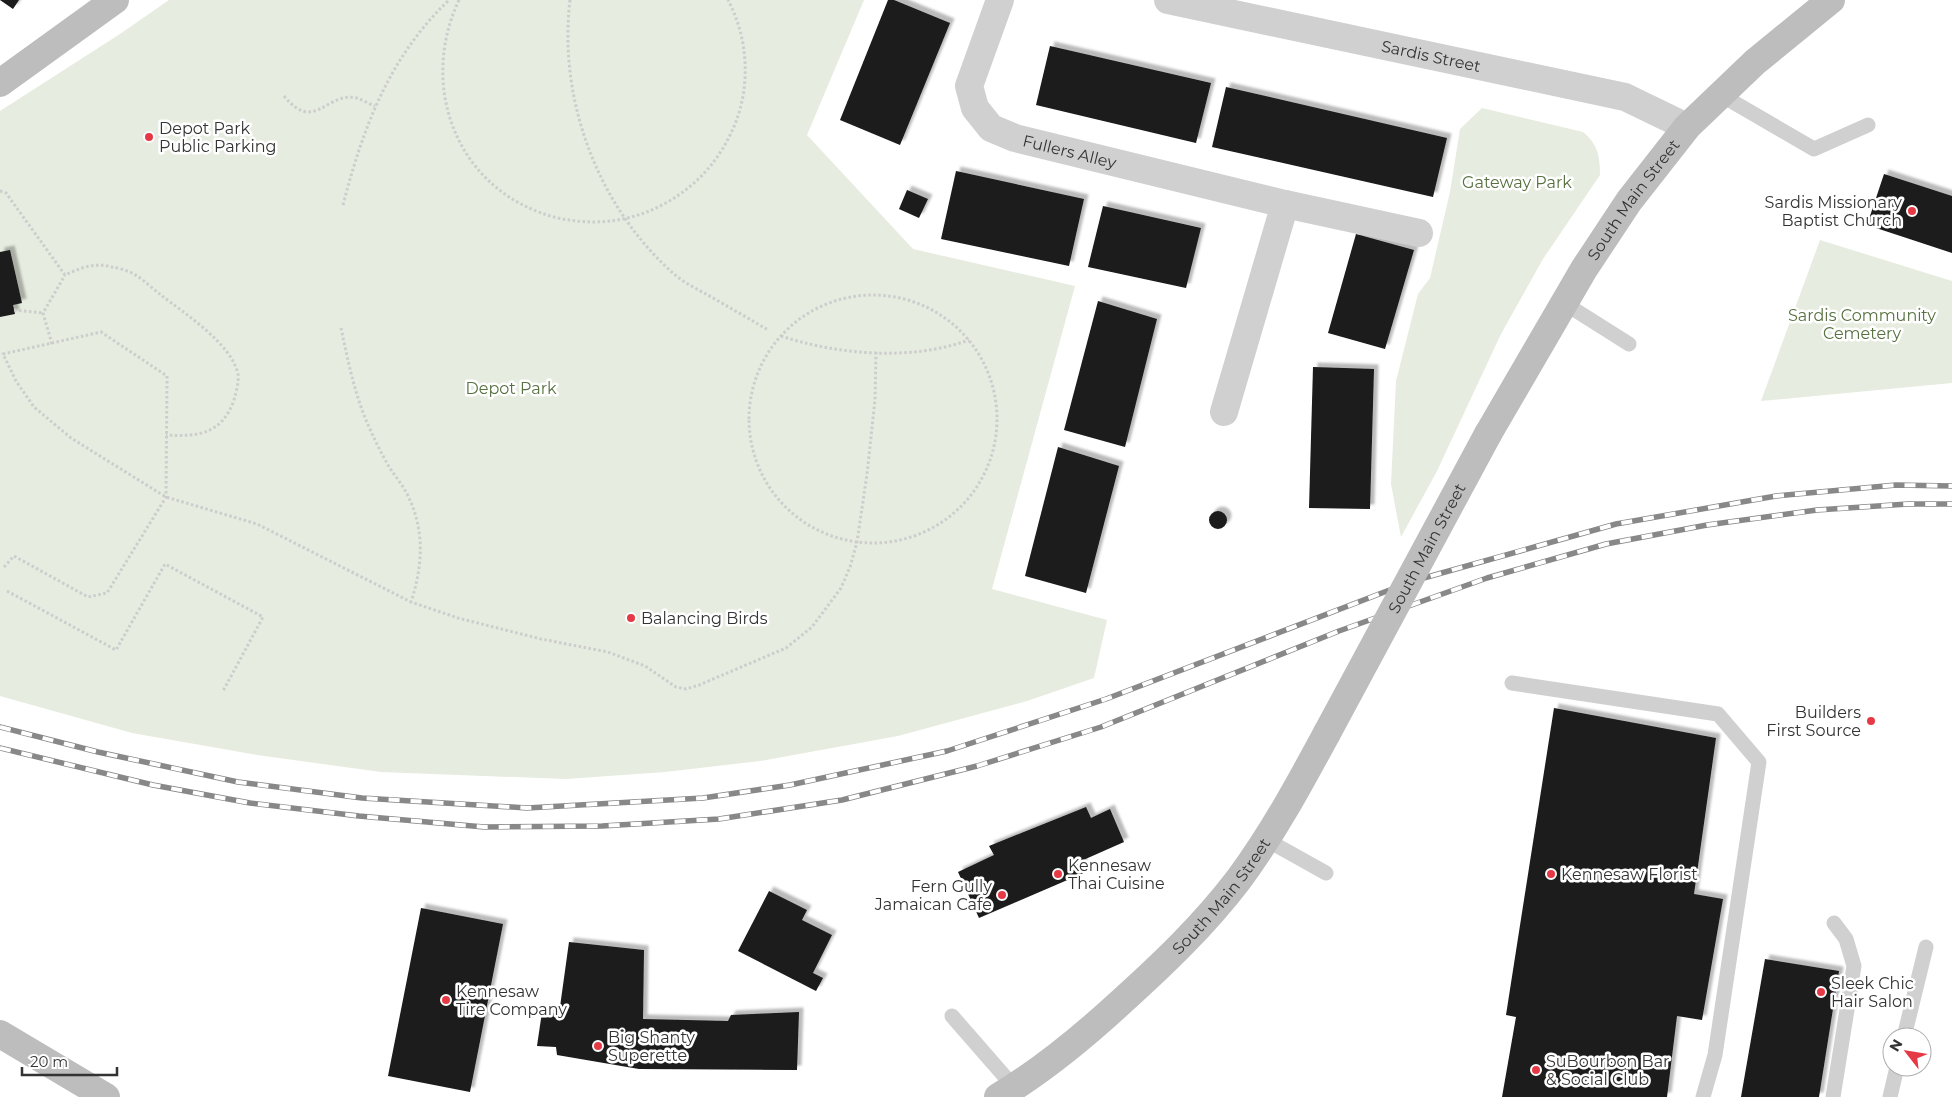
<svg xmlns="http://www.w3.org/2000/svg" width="1952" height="1097" font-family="Montserrat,sans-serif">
	<defs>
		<filter id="shadow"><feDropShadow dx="4.5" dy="-4.5" stdDeviation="1" flood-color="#0004"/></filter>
	</defs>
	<rect width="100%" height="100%" fill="#fff"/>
	<path fill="#e6ecdf" d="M169,0H864L807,135L913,249L1075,286L992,589L1107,620L1094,678L1027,701L898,736L760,761L665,772L566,779L381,772L257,755L132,733L0,696V111L120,34Z
		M1482,108L1583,132C1598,144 1600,157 1600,175L1543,259L1501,334L1437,471L1401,537L1391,484L1396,381L1418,294L1430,278L1450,192L1460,129Z
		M1820,240L1952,281V383L1761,401Z"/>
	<path fill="#1a1a1a" filter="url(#shadow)" d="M0,0H19L13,9Z
		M888,0H894L950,23L900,145L840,120Z
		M1050,46L1211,83L1196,143L1036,105Z
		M1226,87L1447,138L1433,197L1212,147Z
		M956,171L1084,199L1069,266L941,239Z
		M1884,174L1952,196V253L1867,225Z
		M907,190L928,199L919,218L899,209Z
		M1103,206L1201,228L1186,288L1088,267Z
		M1356,234L1414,250L1385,349L1328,333Z
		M10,250L22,303L13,305L15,314L0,317V252Z
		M1098,301L1157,319L1125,447L1064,430Z
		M1313,367L1374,369L1370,509L1309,508Z
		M1058,447L1119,466L1086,593L1025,576Z
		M1209 520a9 9 0 1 1 18 0a9 9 0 1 1-18 0Z
		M1554,708L1716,738L1694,894L1723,899L1702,1020L1677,1016L1667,1097H1502L1516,1017L1506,1015Z
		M1086,807L1091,818L1110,809L1124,842L1081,861L1086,872L979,918L958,872L994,855L989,846Z
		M769,891L807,910L802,920L832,935L813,973L823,978L816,991L738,951Z
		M421,908L503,924L470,1092L388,1076Z
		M569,942L644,950L643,1019L728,1021L731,1015L799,1012L797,1070L639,1069L557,1055L556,1047L537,1046L542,1012L559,1014Z
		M1765,959L1839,971L1819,1097H1741Z"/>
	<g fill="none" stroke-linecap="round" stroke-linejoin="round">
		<path stroke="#cdcdcd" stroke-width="3" stroke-dasharray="2.5 2.5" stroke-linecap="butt" d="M459,0C417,89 459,194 558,218C594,226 631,222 664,204C697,186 721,159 735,124C751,84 748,38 728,0
			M570,0C558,100 598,207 674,274C683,282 695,288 706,294C727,306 748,318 768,330
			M284,96C315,134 326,91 357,98C363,100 369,104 375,106
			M0,191L6,193L65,275C80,268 95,262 112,267C119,268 128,271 134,274C144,280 153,289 161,295C185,314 231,343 238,374C239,383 236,392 234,400C222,434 198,437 166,435
			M343,205C363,128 389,57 449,0
			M749 419a124 124 0 1 1 248 0a124 124 0 1 1-248 0Z
			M14,310L43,313
			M341,328C348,361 355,396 369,427C375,440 381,453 388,465C394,475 402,484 407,494C425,529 423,565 411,602L458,618L541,639L608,652L645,666L676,687L686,689L699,685L786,648L812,627L841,588L850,567L857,542L867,474L875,400L876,352
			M781,336C839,355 911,361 969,340
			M52,344L43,313L65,275
			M4,567L14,556L88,597L107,593L166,497L167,376L101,332L3,354L16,381L34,407L71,438L166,497L257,524L411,602
			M7,591L116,650L165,564L263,617L223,691"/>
		<path stroke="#d0d0d0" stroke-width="15" d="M1721,95L1814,149L1868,125
			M1564,303L1629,344
			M1512,683L1718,714L1759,762L1715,1055L1703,1097
			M1265,839L1326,873
			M952,1016L1014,1087
			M1904,1037L1926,947
			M1833,1097L1854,966L1846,939L1834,923
			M1890,1097L1897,1067"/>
		<g stroke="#d0d0d0" stroke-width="28">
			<path id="s1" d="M1000,0L969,86L975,108L991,128L1015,138L1285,204L1419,233"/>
			<path id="s2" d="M1168,0L1625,97L1687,127"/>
			<path d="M1224,412L1285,204"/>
		</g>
		<g stroke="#bdbdbd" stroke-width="28">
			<path d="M0,83L115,0"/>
			<path id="s3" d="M1488,434L1584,269L1629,201L1687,127L1755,62L1831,0"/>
			<path d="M0,1034L106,1097"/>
			<path id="s4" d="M998,1097C1042,1071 1083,1037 1121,1002C1163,964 1204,925 1239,879C1273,833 1300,783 1327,733"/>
		</g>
		<g stroke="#888" stroke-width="5.5">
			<path id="rail" d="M0,727L98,752L238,782L362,798L527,808L703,798L790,785L947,751L1106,699L1413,581L1616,524L1776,496L1896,485L1952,486
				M0,748L153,785L250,803L359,816L484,827L602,826L719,819L842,800L977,766L1101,727L1339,631L1487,578L1606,544L1707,525L1817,510L1908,504H1952"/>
		</g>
		<use href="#rail" stroke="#fff" stroke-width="4" stroke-dasharray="11" stroke-linecap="butt"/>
		<path stroke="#bdbdbd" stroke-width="28" id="s5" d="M1327,733L1488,434"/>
	</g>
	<g fill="#e63946" stroke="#fff" stroke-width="2">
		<circle cx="149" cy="137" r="5"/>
		<circle cx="1912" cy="211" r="5"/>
		<circle cx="631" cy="618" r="5"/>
		<circle cx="1871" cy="721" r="5"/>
		<circle cx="1058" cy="874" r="5"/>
		<circle cx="1551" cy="874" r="5"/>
		<circle cx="1002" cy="895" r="5"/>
		<circle cx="1821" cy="992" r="5"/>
		<circle cx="446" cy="1000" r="5"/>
		<circle cx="598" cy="1046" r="5"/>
		<circle cx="1536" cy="1070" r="5"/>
	</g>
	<g text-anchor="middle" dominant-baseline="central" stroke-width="5" stroke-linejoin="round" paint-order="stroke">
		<g font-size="16" fill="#333" stroke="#fff">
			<text stroke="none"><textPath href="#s2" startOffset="269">Sardis Street</textPath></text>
			<text stroke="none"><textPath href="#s1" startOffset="222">Fullers Alley</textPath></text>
			<text stroke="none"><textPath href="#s3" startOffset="276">South Main Street</textPath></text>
			<text stroke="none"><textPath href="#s5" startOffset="210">South Main Street</textPath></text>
			<text stroke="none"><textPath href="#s4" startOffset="302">South Main Street</textPath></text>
		</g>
		<g font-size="16" fill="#333" stroke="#fff" text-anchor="start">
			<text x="159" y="128">Depot Park<tspan x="159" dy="18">Public Parking</tspan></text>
			<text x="1902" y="202" text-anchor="end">Sardis Missionary<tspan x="1902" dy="18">Baptist Church</tspan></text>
			<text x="641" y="618">Balancing Birds</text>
			<text x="1861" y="712" text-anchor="end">Builders<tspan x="1861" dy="18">First Source</tspan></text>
			<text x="1068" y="865">Kennesaw<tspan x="1068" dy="18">Thai Cuisine</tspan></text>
			<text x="1561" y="874">Kennesaw Florist</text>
			<text x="992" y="886" text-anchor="end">Fern Gully<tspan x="992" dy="18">Jamaican Cafe</tspan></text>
			<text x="1831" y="983">Sleek Chic<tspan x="1831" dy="18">Hair Salon</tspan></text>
			<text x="456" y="991">Kennesaw<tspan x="456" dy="18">Tire Company</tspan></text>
			<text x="608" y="1037">Big Shanty<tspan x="608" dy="18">Superette</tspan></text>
			<text x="1546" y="1061">SuBourbon Bar<tspan x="1546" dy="18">&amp; Social Club</tspan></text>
		</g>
		<g font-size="16" fill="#56703f" stroke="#fff">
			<text x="1517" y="182">Gateway Park</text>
			<text x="1862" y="315">Sardis Community<tspan x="1862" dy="18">Cemetery</tspan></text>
			<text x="511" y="388">Depot Park</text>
		</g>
	</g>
	<g transform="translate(1907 1052) rotate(301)"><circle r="24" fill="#ffffff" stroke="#adadad"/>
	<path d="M0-4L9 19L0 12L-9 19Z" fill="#e63946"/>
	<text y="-8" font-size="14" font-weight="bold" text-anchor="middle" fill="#333333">N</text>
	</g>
	<path d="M22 1067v8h95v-8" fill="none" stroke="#333333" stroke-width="2.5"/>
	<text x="30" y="1067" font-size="15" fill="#333333" stroke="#ffffff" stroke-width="4" paint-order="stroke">20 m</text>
</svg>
